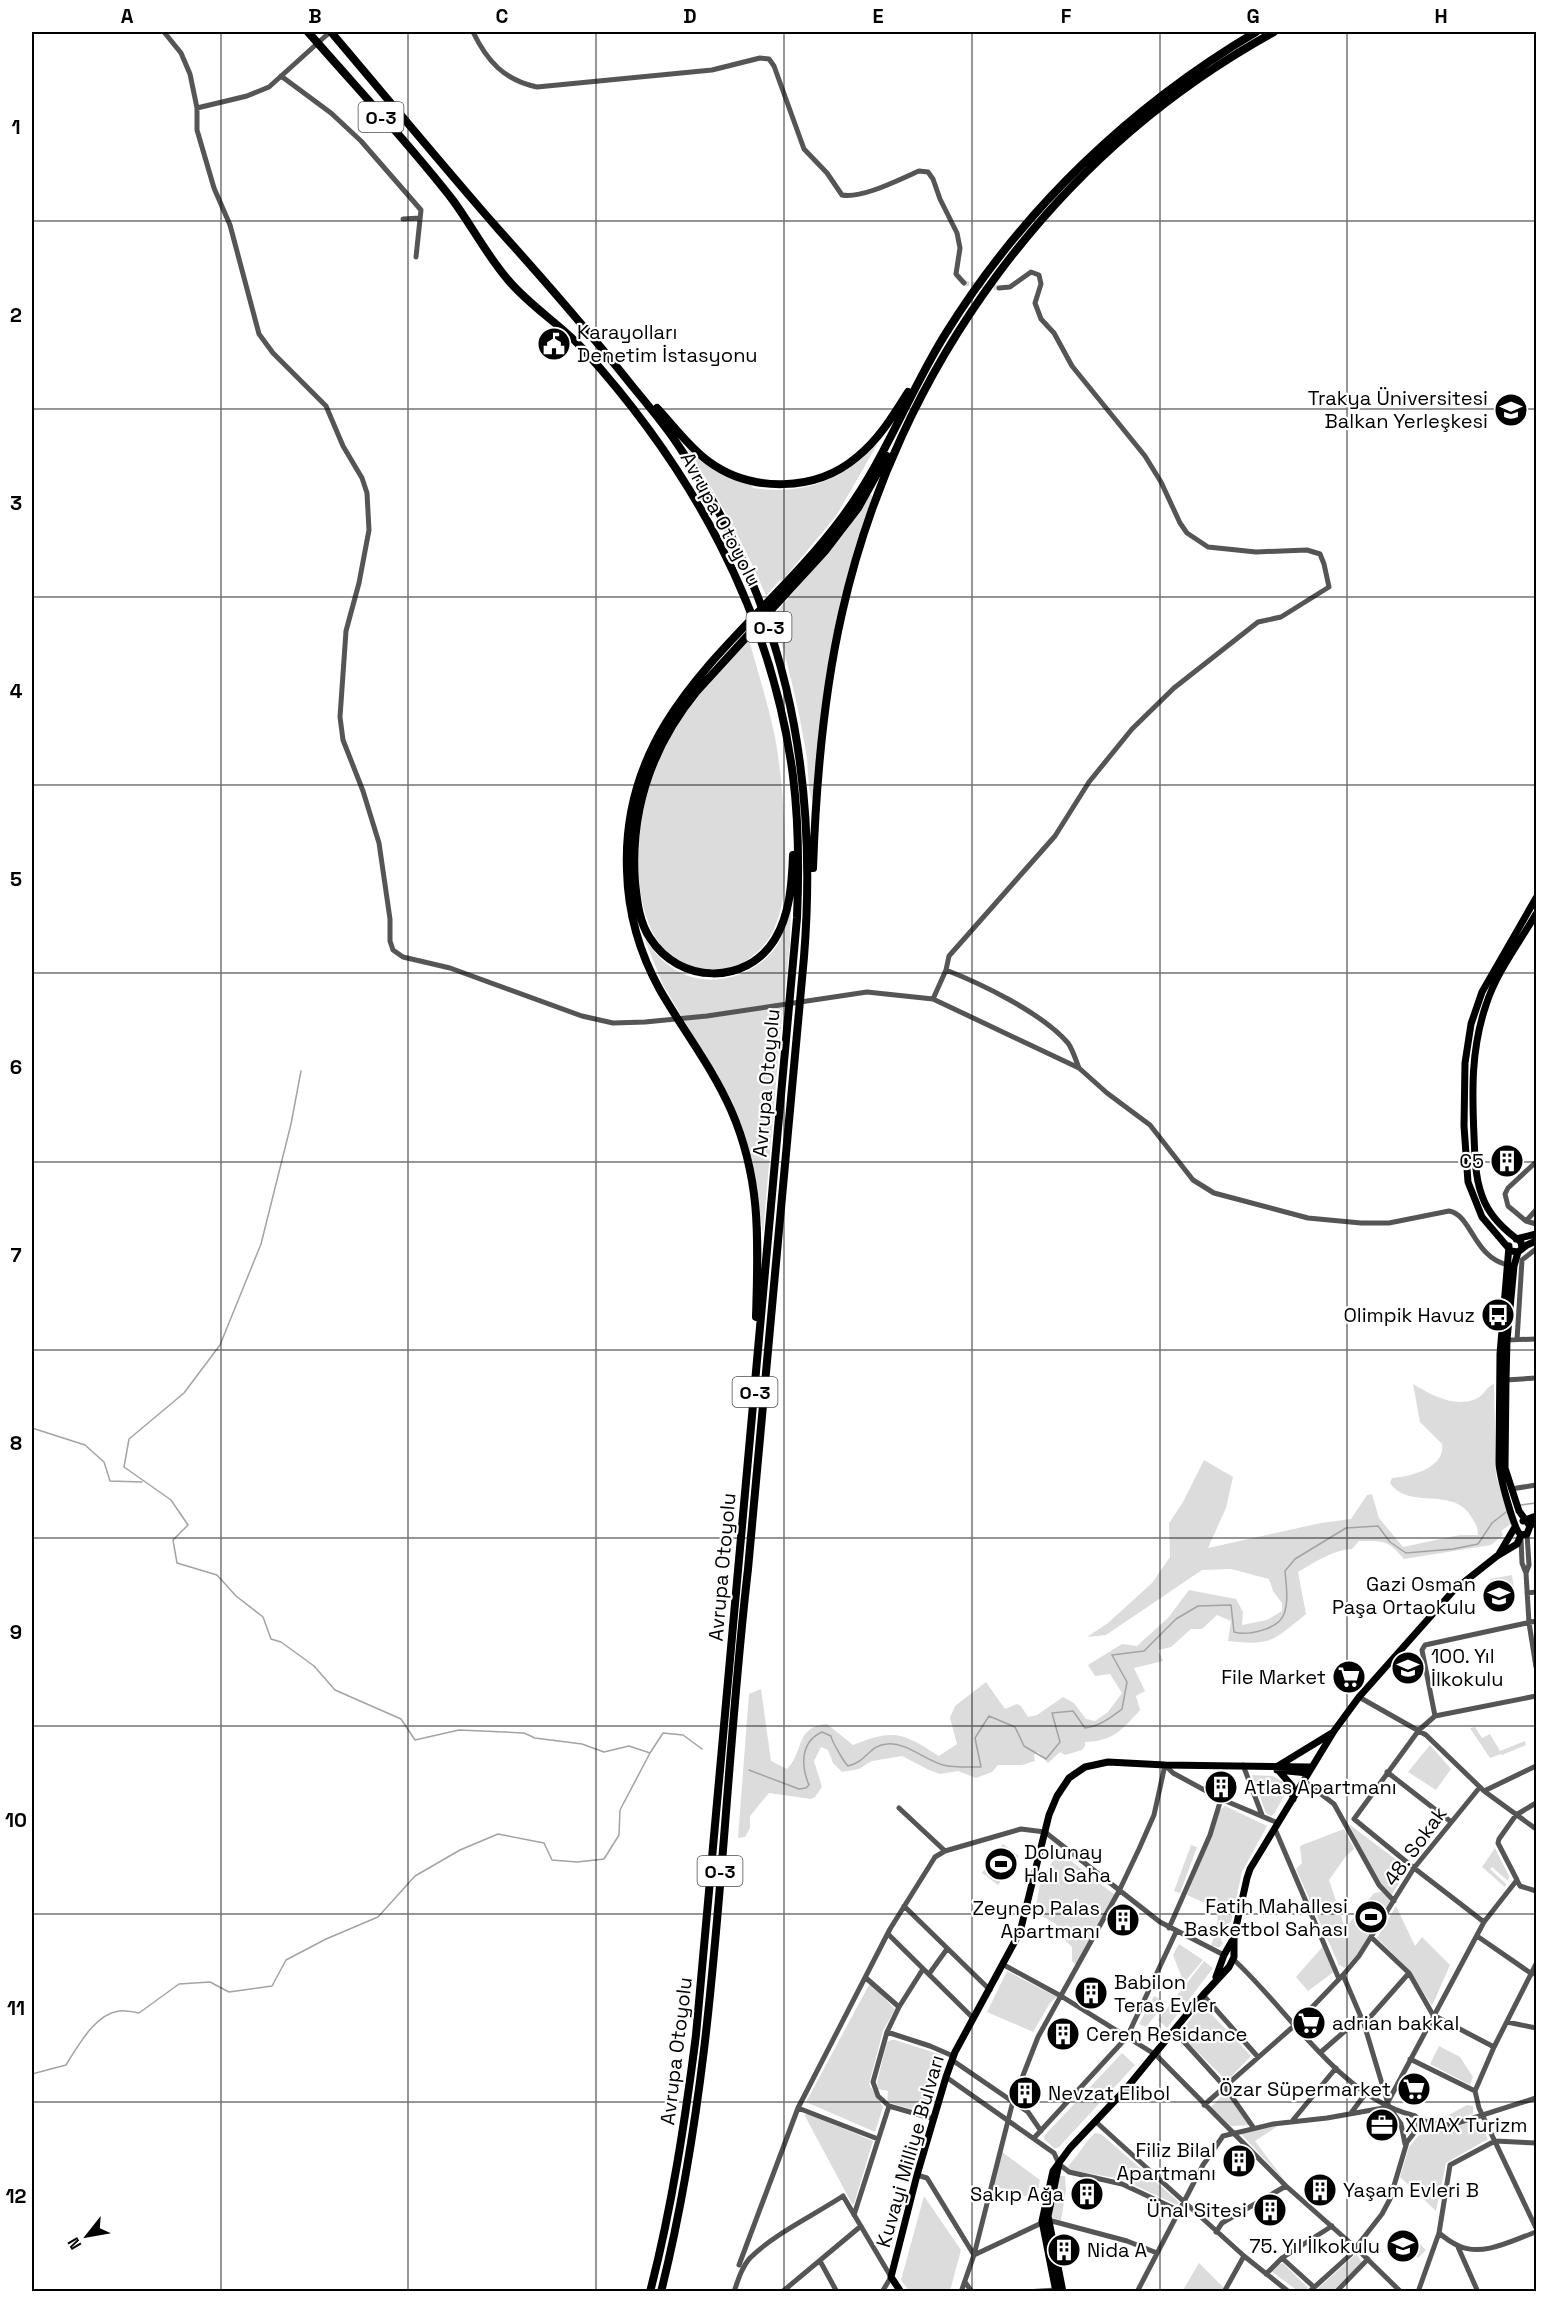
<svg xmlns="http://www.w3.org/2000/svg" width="1568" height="2323" font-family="'Space Grotesk',sans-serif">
	<rect width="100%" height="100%" fill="#fff"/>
	<path fill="#dcdcdc" d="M878,443L836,516L782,581L780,580L766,596C744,543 717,495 686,447L751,484L753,488C803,496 844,480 878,443Z
		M870,495H872V498C834,597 824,698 813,803C807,790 809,768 806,752C798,705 788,662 773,616L843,535Z
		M749,640C758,672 768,704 775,737C781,770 784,806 785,840C786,870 786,902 774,929C749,982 678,984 652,931C626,879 641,787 668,738C689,701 720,671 749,640Z
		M791,902L790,943L780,1036L763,1234L757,1189L732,1101L663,985L643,935C652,951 665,966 683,974C718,989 763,973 781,939L780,936Z
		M1413,1384C1431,1395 1455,1408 1476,1399C1484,1395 1486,1387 1494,1384L1496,1476L1512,1520V1523L1501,1531L1503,1535L1491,1545L1404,1559C1388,1540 1384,1541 1359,1541L1352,1549C1333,1550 1315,1562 1298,1572L1306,1614C1273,1641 1271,1646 1228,1641L1231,1621L1217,1615L1202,1629H1191L1171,1647L1158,1650L1163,1661L1134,1668L1145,1691L1136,1696L1140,1710C1122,1730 1113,1741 1085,1742V1746L1082,1750L1065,1755L1060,1752L1048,1763L1038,1752L1034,1755L1035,1761L1022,1765H998L992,1772L976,1778L958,1771L940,1774L929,1770L902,1756L872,1761L859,1769L842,1772L833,1763L828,1750L821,1747L814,1761L822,1787L815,1797L811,1799L769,1793L750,1816V1828L745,1837L738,1838L749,1694L761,1689L771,1761L787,1769C805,1751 794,1727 827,1724L853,1745C894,1728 903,1733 939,1756L957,1744L950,1718L955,1706L986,1682L1005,1709L1017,1704L1021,1706L1028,1717L1037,1715L1063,1697L1074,1703L1086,1719L1095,1721L1108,1712L1122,1693L1110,1674L1095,1676L1088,1665L1122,1644L1137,1646L1168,1618L1189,1590L1236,1599L1243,1612L1242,1625L1267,1620L1282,1611V1603L1273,1591L1269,1579L1231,1569L1202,1570L1106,1635L1087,1637L1108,1623L1152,1583L1170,1557L1169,1523L1183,1502L1204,1460L1233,1477L1226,1508L1208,1548L1321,1523L1351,1519L1367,1495L1372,1494L1379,1518L1403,1547L1460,1535H1478C1478,1528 1476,1524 1472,1518C1455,1485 1409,1511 1390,1483L1392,1478C1409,1477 1446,1468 1442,1444L1420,1422Z
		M1512,1575L1514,1589L1493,1592L1490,1579Z
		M1475,1727L1482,1738L1490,1734L1500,1751L1525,1741L1526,1745L1502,1755L1501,1754L1490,1758L1470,1728Z
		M1430,1745L1451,1769L1436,1790L1408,1772Z
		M1252,1775L1273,1776L1283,1782L1285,1794L1274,1814L1271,1816L1266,1813Z
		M1225,1806L1267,1826L1242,1872L1231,1922L1225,1926L1221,1941L1223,1943L1219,1948L1211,1945L1217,1929L1218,1909L1187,1895L1220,1810Z
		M1349,1824L1407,1868L1392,1895L1375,1877Z
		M1344,1829L1354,1849L1346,1856L1329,1880L1345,1928L1374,1893L1382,1892L1391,1902L1361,1950L1345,1968L1339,1965L1296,1869L1302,1863L1300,1847L1302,1845Z
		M1003,1844L1019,1856L998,1885L982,1873Z
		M1191,1845L1197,1847L1180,1893L1174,1891Z
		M1495,1848L1509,1876L1508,1881L1492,1867L1490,1869L1506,1884L1505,1887L1482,1867Z
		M1058,1851L1115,1895L1076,1965L1072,1961V1947L1058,1933L1056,1924L1035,1912L1040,1884Z
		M1396,1906L1415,1946L1422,1937L1450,1965L1432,2006L1411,1972L1377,1938Z
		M1179,1944L1203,1960L1184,1983L1173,1955Z
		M1324,1945L1335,1971L1308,1991L1296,1977Z
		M1204,1961L1213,1968L1167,2028L1158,2020Z
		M1007,1971L1057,1997L1050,2003L1033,2032L987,2012Z
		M871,1984L895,2009L883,2031L869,2084L883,2107L875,2132L806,2102L869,1985Z
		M1154,1996L1166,2002L1146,2027L1139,2024Z
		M1202,2004L1251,2056L1227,2081L1179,2034Z
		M891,2040H895L942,2055L925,2113L887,2102L888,2091L878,2089L877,2082L887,2042Z
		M1439,2046L1460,2057L1473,2077L1470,2085L1430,2064Z
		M1122,2053L1135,2065L1058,2148H1054L1044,2139V2136Z
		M1226,2092L1250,2125L1231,2126L1211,2107Z
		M1467,2105L1473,2106V2114L1448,2122L1445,2117Z
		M806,2113L873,2141L854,2204H852L805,2116Z
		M1478,2120L1488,2139L1446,2163L1436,2211L1400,2177L1409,2147L1419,2135L1434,2133Z
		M1279,2125L1255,2141L1285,2181L1242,2135V2133Z
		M1095,2133L1101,2134L1179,2202L1177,2205L1121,2179L1069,2170L1068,2166C1079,2155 1084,2143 1095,2133Z
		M1002,2152L1040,2180L1036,2200L994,2186Z
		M1060,2176H1065L1066,2190L1061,2221L1050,2217Z
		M924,2196L961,2250L950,2291H909L901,2280Z
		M1411,2235L1426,2250L1418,2258L1403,2243Z
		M1355,2255H1357L1362,2262L1333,2291L1314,2292Z
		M1199,2263L1224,2288L1222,2291L1182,2292Z
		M1283,2263L1308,2288L1304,2291H1298L1271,2271L1277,2265Z"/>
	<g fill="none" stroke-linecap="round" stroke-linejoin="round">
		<path stroke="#a3a3a3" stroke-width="1.5" d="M301,1071L291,1124L261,1244L220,1345L184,1393L129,1439L124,1467L171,1500L188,1525L173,1540L177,1563L217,1575L236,1596L263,1617L271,1639L281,1642L314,1666L335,1690L401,1719L415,1740L459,1730L524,1733L535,1738L582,1744L604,1752L629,1746L650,1753
			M32,1428L85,1445L104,1462L110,1481L142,1482
			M1521,1505L1536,1503
			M749,1770L799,1789L806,1788L809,1785C801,1766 800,1742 822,1732L831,1736C832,1742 844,1762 848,1766C868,1761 869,1745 887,1744C906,1742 925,1760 943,1765C955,1768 969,1767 981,1767L975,1738L989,1716L1015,1727L1024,1746L1046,1759L1060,1742L1052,1713L1073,1711L1085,1728C1100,1726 1110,1718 1122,1709L1127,1682L1112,1655L1144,1651L1176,1619L1198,1606L1231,1605L1234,1632C1248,1636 1279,1629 1284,1614C1289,1601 1286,1584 1285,1571L1295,1559L1346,1528L1378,1526L1390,1542L1406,1553L1453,1549L1478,1544L1492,1523L1506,1512
			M32,2074L66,2065C78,2046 95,2014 119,2011C125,2010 133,2012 139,2013L179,1984L210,1982L229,1992L272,1986L286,1960L326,1939L378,1917L415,1876L460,1850L498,1834L544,1843L552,1860L577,1862L604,1859L619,1835L620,1810L650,1753L663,1733L683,1735L702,1749"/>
		<path stroke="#d9d9d9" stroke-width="5" stroke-dasharray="5 2.5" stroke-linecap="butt" d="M964,283L999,288"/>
		<path stroke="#555" stroke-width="5" d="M164,32L181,53L190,74L197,108V130L214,188L230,225L259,334L273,353L326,406L343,446L362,478L367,493L369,530L359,583L346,631L340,717L343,740L363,791L379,843L390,919V941L393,950L403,957L450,968L582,1016L613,1023L645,1022L707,1016L867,992L933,999L1079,1068L1107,1093L1150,1125L1193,1180L1214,1193L1308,1218L1361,1223H1389L1449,1211C1472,1215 1473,1257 1508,1265
			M473,32C487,61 504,80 537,87L712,70L760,58L769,59L774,66L804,149L827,173L842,195C862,199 900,179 919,171L928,172L933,179L940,199L957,233L960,248L956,274L964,283
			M281,76L331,113L361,141L421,210L416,257
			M197,108L247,96L269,87L330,32
			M403,219L420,218
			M946,970C982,984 1042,1013 1068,1043C1073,1050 1076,1061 1079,1068
			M933,999L946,970L949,956L1055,836L1089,782L1132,729L1174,688L1258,622L1281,617L1329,587L1324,564L1320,554L1307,550L1256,552L1208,547L1187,533L1180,523L1161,482L1145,456L1072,366L1054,333L1041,319L1035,303L1041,284L1039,275L1031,272L1010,287L999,288
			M1536,1162L1508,1188L1505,1194L1508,1206L1526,1221L1536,1210
			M1526,1221L1536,1224
			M1505,1340L1536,1339
			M1517,1340L1522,1260L1536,1249
			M1506,1380L1536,1378
			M1511,1489L1536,1485
			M1521,1538L1522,1563L1526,1573L1529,1623L1536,1667
			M1526,1573L1529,1565L1527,1534
			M1527,1593L1536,1592
			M1359,1697L1426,1735L1484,1791L1536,1829
			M1435,1716L1422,1650L1425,1645L1536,1621
			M1165,1765L1173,1773L1221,1799L1278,1823
			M1243,1765L1262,1815
			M1387,1772L1450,1821
			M1304,1781L1334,1804L1379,1885L1394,1901
			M1484,1791L1536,1766
			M899,1808L945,1851
			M1275,1829L1339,1979
			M1517,1880L1498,1843L1499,1839L1516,1815L1536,1803
			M904,1906L990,1990
			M1484,1922L1414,1868L1354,1819L1419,1730L1435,1716L1536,1696
			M1169,1928L1210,1835L1221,1799
			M888,1934L973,2018
			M1477,1936L1532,1974
			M1371,1937L1409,1973L1433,2015L1494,2047
			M1233,1959C1286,2007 1341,2098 1412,2115C1418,2116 1414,2117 1419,2119C1428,2123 1441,2124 1451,2125
			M1536,1964L1494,2047L1475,2091L1479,2108L1536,2228
			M1004,1965L1061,1996L1156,2055L1286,2186L1356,2248L1401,2292
			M929,1974L947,1949
			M1343,1975L1364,2024L1389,2107L1401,2124L1405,2144
			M866,1978L899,2007
			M1203,1995L1258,2057
			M1507,2022L1536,2028
			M1364,2024L1409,1973
			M887,2032L930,2046L953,2056
			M1175,2032L1225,2087L1253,2127
			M1321,2052L1361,2017
			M1410,2059L1475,2091
			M952,2060L1028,2112L1041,2131
			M946,2077L1054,2153L1059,2164L1069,2172L1122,2184L1180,2211
			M1389,2100L1484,1922L1517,1880L1520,1886L1536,1891
			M1204,2105L1295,2025L1343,1975L1359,1956L1414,1868L1480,1787
			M889,2106L934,2119
			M798,2108L878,2139
			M1351,2113L1366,2093
			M1293,2120L1336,2068
			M1095,2121L1244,2256L1289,2292
			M1414,2132L1445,2127L1536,2098
			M1034,2138L1127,2037L1176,1932
			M917,2175L927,2178L974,2255L1048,2220L1127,2241L1157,2253
			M854,2215L889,2106L878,2096L873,2082L887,2032L899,2007L923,1969
			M1216,2232L1222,2223L1286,2186
			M1439,2233C1445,2238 1452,2243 1459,2246C1483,2257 1513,2240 1536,2232
			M1458,2247L1478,2292
			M1282,2258L1314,2287
			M820,2261L837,2292
			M739,2265L798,2108L890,1929L935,1857L945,1851L1021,1829L1045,1832L1160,1922L1224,1955
			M1266,2274L1282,2258L1332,2226
			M965,2282L972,2292
			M734,2292C738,2280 742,2267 750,2258C774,2234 814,2215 843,2196L891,2277L882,2292
			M782,2292L861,2226
			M961,2292L974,2255L1013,2101L1038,2037L1119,1891L1139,1849L1154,1815L1165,1765
			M1026,2292L1056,2290
			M1137,2292L1203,2165L1223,2136L1273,2124L1327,2118L1389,2107
			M1224,2292L1244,2256
			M1309,2292L1350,2255L1382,2214L1390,2199L1407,2142L1419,2127L1418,2119
			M1336,2292L1368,2259
			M1418,2292L1439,2233L1450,2165L1495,2141L1536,2143"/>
		<path stroke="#000" stroke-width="7" d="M1516,1239L1536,1234
			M1509,1246L1500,1354L1499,1462C1499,1474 1514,1531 1521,1535
			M1522,1248L1521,1242C1507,1232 1493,1220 1485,1203C1475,1182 1475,1159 1474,1136C1472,1091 1471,1049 1486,1005C1496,973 1519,943 1536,914
			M1518,1252L1511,1251L1482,1217L1468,1182L1464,1126L1465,1063L1471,1024L1482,992L1536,898
			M1523,1521L1536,1516
			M1530,1526L1519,1511L1505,1468L1506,1380L1507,1340L1514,1266L1518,1252L1527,1245L1536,1241
			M1521,1535L1527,1534L1530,1526L1536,1521
			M1499,1554L1515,1527
			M1278,1766L1332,1733
			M1277,1770L1308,1773
			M1279,1771L1292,1786L1293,1799
			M1216,1977L1224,1955L1232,1941
			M1059,2164L1048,2216L1063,2292
			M901,2292L891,2277L917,2175L946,2077L955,2052L1020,1932L1049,1815L1057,1796L1069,1778L1085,1767L1108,1762L1165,1765L1312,1767
			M1056,2292L1042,2221L1053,2171L1070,2148L1125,2090L1203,1995L1229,1967L1234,1957V1936L1247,1878L1250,1869L1334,1731L1359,1697L1454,1590L1497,1556L1517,1544L1521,1535"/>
		<path stroke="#000" stroke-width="8" d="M308,32C356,87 407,141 452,199C472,226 487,256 509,281C531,307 560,324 583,349C692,469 772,613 793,776C799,823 799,870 797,918L696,2035C685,2121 672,2207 650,2292
			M331,32C387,98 442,165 499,230C545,281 590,333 633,387C648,405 663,423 676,442C784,600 819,768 804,957L748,1569C720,1810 720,2056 661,2292
			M657,408C674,426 688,446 708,461C751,493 816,492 857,457C879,439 893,416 908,392
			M793,855C792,883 790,914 775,939C746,986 679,984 650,938C639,922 637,901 635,882C630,811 652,746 697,691L825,551L858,508L887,456
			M813,868C816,783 823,696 842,613C897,369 1054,153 1274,32
			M756,1317C758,1243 762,1181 731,1110C712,1067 683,1030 660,990C640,954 628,912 627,871C620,706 757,633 843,516C885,460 909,392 946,333C1023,209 1131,106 1256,32"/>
	</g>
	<path fill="none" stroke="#000" stroke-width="1.5" stroke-opacity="0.55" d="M221,32V2292M408,32V2292M596,32V2292M784,32V2292M972,32V2292M1160,32V2292M1347,32V2292M32,221H1536M32,409H1536M32,597H1536M32,785H1536M32,973H1536M32,1162H1536M32,1350H1536M32,1538H1536M32,1726H1536M32,1914H1536M32,2102H1536"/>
	<defs>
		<g id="civic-disc" transform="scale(1.725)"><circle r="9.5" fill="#000" stroke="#fff"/><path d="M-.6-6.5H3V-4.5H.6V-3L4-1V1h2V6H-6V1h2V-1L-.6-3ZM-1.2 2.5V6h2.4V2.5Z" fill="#fff"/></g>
		<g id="university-disc" transform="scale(1.725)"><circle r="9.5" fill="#000" stroke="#fff"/><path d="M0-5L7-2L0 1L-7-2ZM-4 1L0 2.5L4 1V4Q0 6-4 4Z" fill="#fff"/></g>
		<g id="building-disc" transform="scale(1.725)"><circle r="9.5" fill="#000" stroke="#fff"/><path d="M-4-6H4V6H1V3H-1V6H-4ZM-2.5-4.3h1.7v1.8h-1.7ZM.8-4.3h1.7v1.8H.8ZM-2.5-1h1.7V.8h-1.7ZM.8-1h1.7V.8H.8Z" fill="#fff"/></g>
		<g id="bus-disc" transform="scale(1.725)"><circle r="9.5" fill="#000" stroke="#fff"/><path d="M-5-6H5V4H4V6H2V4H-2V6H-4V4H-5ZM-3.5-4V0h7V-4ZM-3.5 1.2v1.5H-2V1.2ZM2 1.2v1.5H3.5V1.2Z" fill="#fff"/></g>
		<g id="school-disc" transform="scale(1.725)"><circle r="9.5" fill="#000" stroke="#fff"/><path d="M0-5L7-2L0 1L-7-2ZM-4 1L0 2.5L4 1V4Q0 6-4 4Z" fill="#fff"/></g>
		<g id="supermarket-disc" transform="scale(1.725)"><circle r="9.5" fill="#000" stroke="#fff"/><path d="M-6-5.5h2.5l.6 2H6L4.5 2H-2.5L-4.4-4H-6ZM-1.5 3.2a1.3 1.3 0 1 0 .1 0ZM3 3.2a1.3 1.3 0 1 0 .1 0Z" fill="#fff"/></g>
		<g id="stadium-disc" transform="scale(1.725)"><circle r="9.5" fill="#000" stroke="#fff"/><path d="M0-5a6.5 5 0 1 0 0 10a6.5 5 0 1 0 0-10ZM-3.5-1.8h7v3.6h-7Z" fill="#fff"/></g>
		<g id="office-disc" transform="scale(1.725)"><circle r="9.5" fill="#000" stroke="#fff"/><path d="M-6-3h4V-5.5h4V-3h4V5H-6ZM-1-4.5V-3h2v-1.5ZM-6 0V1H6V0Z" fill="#fff"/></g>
	</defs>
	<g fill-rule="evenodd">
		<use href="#civic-disc" x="554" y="344"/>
		<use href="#university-disc" x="1511" y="410"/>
		<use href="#building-disc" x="1507" y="1161"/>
		<use href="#bus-disc" x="1498" y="1315"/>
		<use href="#school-disc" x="1499" y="1596"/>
		<use href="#school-disc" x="1408" y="1668"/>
		<use href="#supermarket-disc" x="1349" y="1677"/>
		<use href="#building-disc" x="1221" y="1787"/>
		<use href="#stadium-disc" x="1001" y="1864"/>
		<use href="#stadium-disc" x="1371" y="1917"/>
		<use href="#building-disc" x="1123" y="1920"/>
		<use href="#building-disc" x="1091" y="1993"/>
		<use href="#supermarket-disc" x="1309" y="2023"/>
		<use href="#building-disc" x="1063" y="2034"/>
		<use href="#supermarket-disc" x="1414" y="2089"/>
		<use href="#building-disc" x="1025" y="2093"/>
		<use href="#office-disc" x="1382" y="2125"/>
		<use href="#building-disc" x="1239" y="2161"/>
		<use href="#building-disc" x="1320" y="2190"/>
		<use href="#building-disc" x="1087" y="2194"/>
		<use href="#building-disc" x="1270" y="2210"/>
		<use href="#school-disc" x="1403" y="2246"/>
		<use href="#building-disc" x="1064" y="2250"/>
	</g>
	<g text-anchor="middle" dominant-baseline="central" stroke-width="4.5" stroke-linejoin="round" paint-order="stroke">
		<g fill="#fff" stroke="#4c4c4c" stroke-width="1.5">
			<rect x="358.5" y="102" width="45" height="30" rx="4.5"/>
			<rect x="746.5" y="612" width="45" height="30" rx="4.5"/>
			<rect x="732.5" y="1377" width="45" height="30" rx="4.5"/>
			<rect x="697.5" y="1856" width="45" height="30" rx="4.5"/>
		</g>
		<g font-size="18" font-weight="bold" fill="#000">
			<text x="381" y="117">O-3</text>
			<text x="769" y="627">O-3</text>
			<text x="755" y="1392">O-3</text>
			<text x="720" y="1871">O-3</text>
		</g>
		<g font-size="20" fill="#000" stroke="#fff" text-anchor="end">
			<text x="577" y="332" text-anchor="start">Karayolları<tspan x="577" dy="23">Denetim İstasyonu</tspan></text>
			<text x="1488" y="398">Trakya Üniversitesi<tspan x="1488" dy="23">Balkan Yerleşkesi</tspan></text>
			<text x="1484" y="1161">C5</text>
			<text x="1475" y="1315">Olimpik Havuz</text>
			<text x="1476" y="1584">Gazi Osman<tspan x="1476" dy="23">Paşa Ortaokulu</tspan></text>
			<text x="1431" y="1656" text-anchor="start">100. Yıl<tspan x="1431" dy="23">İlkokulu</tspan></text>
			<text x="1326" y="1677">File Market</text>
			<text x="1244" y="1787" text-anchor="start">Atlas Apartmanı</text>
			<text x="1024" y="1852" text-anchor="start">Dolunay<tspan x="1024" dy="23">Halı Saha</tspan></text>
			<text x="1348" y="1906">Fatih Mahallesi<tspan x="1348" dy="23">Basketbol Sahası</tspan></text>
			<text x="1100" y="1908">Zeynep Palas<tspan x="1100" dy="23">Apartmanı</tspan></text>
			<text x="1114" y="1982" text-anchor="start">Babilon<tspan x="1114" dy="23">Teras Evler</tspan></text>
			<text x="1332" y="2023" text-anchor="start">adrian bakkal</text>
			<text x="1086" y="2034" text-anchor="start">Ceren Residance</text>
			<text x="1391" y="2089">Özar Süpermarket</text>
			<text x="1048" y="2093" text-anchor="start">Nevzat Elibol</text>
			<text x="1405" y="2125" text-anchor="start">XMAX Turizm</text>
			<text x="1216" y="2150">Filiz Bilal<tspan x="1216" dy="23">Apartmanı</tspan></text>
			<text x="1343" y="2190" text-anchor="start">Yaşam Evleri B</text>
			<text x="1064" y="2194">Sakıp Ağa</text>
			<text x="1247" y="2210">Ünal Sitesi</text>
			<text x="1380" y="2246">75. Yıl İlkokulu</text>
			<text x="1087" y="2250" text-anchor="start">Nida A</text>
		</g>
		<g font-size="20" fill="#000" stroke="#fff">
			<text transform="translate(721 519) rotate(62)">Avrupa Otoyolu</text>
			<text transform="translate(766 1083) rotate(-85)">Avrupa Otoyolu</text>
			<text transform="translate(722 1567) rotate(-85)">Avrupa Otoyolu</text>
			<text transform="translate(1415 1846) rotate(-54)">48. Sokak</text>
			<text transform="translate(676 2051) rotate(-83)">Avrupa Otoyolu</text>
			<text transform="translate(910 2151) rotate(-74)">Kuvayi Milliye Bulvarı</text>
		</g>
	</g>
	<rect width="1568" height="2323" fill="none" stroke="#ffffff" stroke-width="66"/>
	<g transform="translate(87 2236) rotate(239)" stroke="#ffffff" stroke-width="4.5" paint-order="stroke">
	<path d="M0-4.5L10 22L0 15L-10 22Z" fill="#000000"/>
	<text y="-9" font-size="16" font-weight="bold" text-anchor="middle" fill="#000000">N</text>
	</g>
	<rect x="33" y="33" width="1502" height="2257" fill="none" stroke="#000" stroke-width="2"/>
	<g font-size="20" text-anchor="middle" font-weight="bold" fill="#000">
		<text x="127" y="23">A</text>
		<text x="315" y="23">B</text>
		<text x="502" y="23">C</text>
		<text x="690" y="23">D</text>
		<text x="878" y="23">E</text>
		<text x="1066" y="23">F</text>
		<text x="1253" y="23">G</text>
		<text x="1441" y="23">H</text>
		<text x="16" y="134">1</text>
		<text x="16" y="322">2</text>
		<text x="16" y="510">3</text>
		<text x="16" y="698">4</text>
		<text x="16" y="886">5</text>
		<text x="16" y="1074">6</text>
		<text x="16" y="1262">7</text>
		<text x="16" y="1450">8</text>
		<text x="16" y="1639">9</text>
		<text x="16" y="1827">10</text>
		<text x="16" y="2015">11</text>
		<text x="16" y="2203">12</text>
	</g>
</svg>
